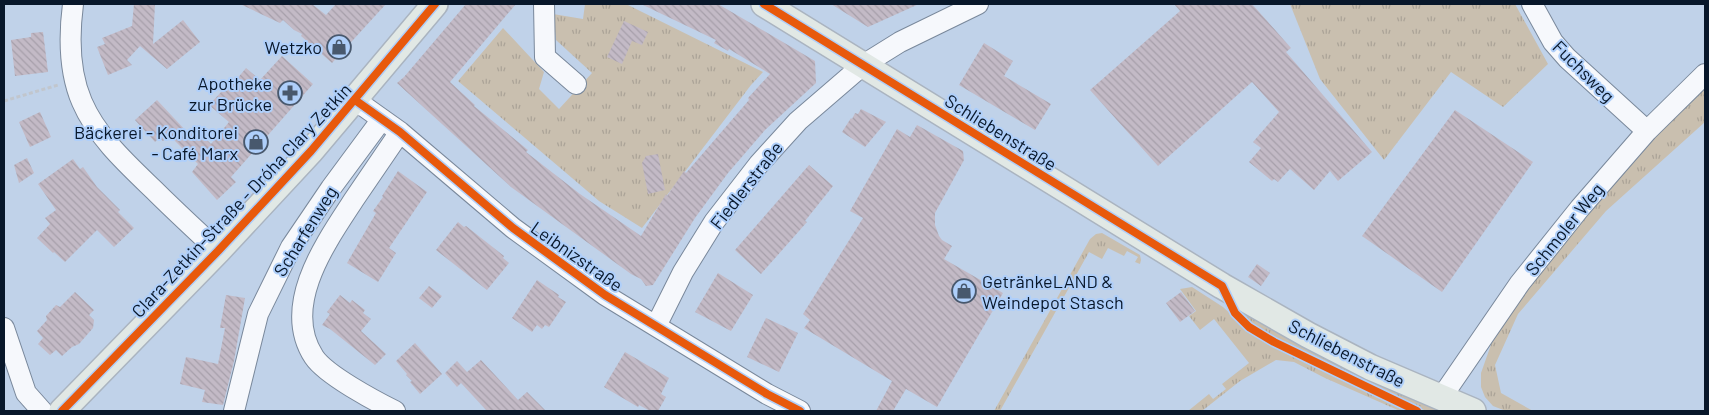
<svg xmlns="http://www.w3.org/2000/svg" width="1709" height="415" font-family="Barlow,sans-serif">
	<defs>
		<pattern id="grass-tufts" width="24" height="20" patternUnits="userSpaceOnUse" patternTransform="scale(1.25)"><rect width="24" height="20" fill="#c9bfaf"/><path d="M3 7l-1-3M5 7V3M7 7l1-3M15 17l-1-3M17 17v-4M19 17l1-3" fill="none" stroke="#aba397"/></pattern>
		<pattern id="building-back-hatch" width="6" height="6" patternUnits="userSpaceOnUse" patternTransform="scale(1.25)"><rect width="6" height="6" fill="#c3bac6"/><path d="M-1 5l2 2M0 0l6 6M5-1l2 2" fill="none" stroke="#a69faa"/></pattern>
	</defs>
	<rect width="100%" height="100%" fill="#c0d2e9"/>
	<path fill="url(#grass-tufts)" d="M585,4H626L763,72L751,85L642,228L599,201L458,81L503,28L544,72L539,89L559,109L592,73L556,40L553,14L583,19Z
		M1290,4H1515L1548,64L1503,107L1451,72L1384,160L1320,79Z
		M1705,88V122L1606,211L1518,314L1495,365L1501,393L1533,411H1506L1493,406L1485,397L1481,387V373L1493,339L1530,286L1621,175L1655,137Z
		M1102,233L1140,255L1141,260L1140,264L1135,262L1138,257L1127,251L1124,256L1108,248L1102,259L1089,252L1000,411H994L1090,239L1096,234Z
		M1192,287L1223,307L1247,329L1273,344L1412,411H1400L1325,378L1294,362L1276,360L1240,381L1202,411H1188L1209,394L1213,399L1226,389L1222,384L1249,363L1214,319L1200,330L1189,316L1196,311L1180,289Z
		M1236,306L1443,411H1426L1277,340L1251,324L1239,311Z"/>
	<path fill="url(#building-back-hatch)" d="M134,4H155L153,44L183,20L200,42L167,69L140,46L127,60L132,65L108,75L97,47L105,44L102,38L132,26Z
		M240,4H312L326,15L336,4H386L332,63L301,36L302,34L294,30L283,20L280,23Z
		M466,4H516L450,82L475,105L474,106L528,150L526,152L580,194L641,236L666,194L667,196L684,171L686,173L749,100L748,98L770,74L729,49L728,51L714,43L716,40L641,4H718L815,61L816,83L765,130L728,173L695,218L653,285L646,286L641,279L631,274L511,187L397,83L404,77Z
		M831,4H919L868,27Z
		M1174,4H1252L1291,48L1286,52L1372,152L1338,181L1330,171L1314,190L1290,169L1278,182L1274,179L1272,181L1249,162L1261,148L1253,142L1279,112L1252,82L1158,166L1090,90L1180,11Z
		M624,21L648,32L642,45L632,41L622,64L607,57Z
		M43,32L48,72L15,76L11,40L31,37V33Z
		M984,43L1013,61L1004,76L1051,104L1035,130L959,85Z
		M282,56L313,84L231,177L236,182L217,200L192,172L198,164L169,135L163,141L159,138L155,142L135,120L157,100L188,133L194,127L211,144L229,122L209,105L222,91H227L246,68L260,80Z
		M861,109L886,122L865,147L842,132L851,118L852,119L855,113L858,114Z
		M1455,110L1533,162L1442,292L1362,236Z
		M40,112L51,137L30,147L19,122Z
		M917,125L963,151L964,160L935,213V225L939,236L942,240L952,246L944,259L1003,293L937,407L906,389L893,411H876L892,381L804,328L810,320L803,314L863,218L850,211L897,129L910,137Z
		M658,154L665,190L648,194L642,163L646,156Z
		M27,158L34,173L19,183L14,165Z
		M73,159L80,169L83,167L97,187L120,210L118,212L134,228L114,247L97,230L65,262L54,252L53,253L37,238L50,224L45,218L56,210L38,184Z
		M809,165L833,186L805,221L807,222L761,274L735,250Z
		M398,171L427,192L389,248L396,253L378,282L347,263L376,213L373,211L383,197L382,196Z
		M458,222L464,227L466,226L504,256L503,258L509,263L487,290L436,250Z
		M1257,264L1270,273L1261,286L1248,277Z
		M718,273L753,295L731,331L695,312Z
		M537,280L559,295L558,297L566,302L549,327L545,325L542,329L537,325L532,332L512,318Z
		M429,286L442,296L432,308L419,298Z
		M75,292L94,310L89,315L94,320L93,328L79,344L72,347L62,356L56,350L50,355L38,344L43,338L37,331L47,320L46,316L56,305L60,307Z
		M1181,292L1195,311L1180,322L1166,303Z
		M226,295L245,298L234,361L223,405L202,402L205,390L180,384L186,357L218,364L225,328H220Z
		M340,295L350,303L352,300L365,310L363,313L371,319L361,331L386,354L375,365L330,329L322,325L330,314L327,312Z
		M766,318L798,333L779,372L747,357Z
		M415,343L442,374L420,394L410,382L412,381L406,375L407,374L396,361Z
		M625,352L669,378L661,394L666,397L658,411H650L639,405L638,407L604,387Z
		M481,360L518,400L527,392L546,411H487L461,383L457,387L445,373L457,361L467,372Z"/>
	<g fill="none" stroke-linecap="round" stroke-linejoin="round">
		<g stroke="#79889b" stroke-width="22">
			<path id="minor" d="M73,4C69,35 69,72 82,102C97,137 127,164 154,190C175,211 197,231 218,251
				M544,4L545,57L576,84
				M1532,4L1553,42L1567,58L1647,131
				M355,100L400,132L513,228L605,295L767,394L800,411
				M656,326L683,272L714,222L759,164L798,121L863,65L900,42L978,4
				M4,328L26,393L42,411
				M1441,398L1520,283L1580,208L1647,131L1705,74
				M234,411L258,314L291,247L331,188L382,119
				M395,411C375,401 326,375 314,357C280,305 327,241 355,198C370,176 385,154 400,132"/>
		</g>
		<g stroke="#aab4c0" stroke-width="28">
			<path id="major" d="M764,4L1222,286L1308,335L1370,367L1473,411
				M62,411L218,251L311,151L435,4"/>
		</g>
		<path stroke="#c1c6cd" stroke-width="3" stroke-dasharray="4 2.5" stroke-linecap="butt" d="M4,101L58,85"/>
		<use href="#minor" stroke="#f6f8fc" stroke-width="20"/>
		<use href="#major" stroke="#e1e8e5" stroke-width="25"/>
		<g stroke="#afcffa" stroke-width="11">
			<path id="cycleway" d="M764,4L1222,286L1235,313L1249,327L1274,342L1417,411
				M355,100L400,132L513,228L605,295L767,394L800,411
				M62,411L218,251L311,151L435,4"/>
		</g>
		<use href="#cycleway" stroke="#e8590c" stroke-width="8"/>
	</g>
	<defs>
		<g id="shop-ring" transform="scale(1.25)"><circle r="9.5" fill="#afcffa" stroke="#48586d" stroke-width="1.5"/><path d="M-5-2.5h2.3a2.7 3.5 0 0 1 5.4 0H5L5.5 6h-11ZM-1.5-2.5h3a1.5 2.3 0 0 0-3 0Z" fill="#48586d"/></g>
		<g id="pharmacy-ring" transform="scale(1.25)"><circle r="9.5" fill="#afcffa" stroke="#48586d" stroke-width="1.5"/><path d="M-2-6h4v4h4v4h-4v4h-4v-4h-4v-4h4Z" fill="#48586d"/></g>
	</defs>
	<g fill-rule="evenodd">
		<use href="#shop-ring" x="339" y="47"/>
		<use href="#pharmacy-ring" x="290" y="93"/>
		<use href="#shop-ring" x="256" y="142"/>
		<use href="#shop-ring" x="964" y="291"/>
	</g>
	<g text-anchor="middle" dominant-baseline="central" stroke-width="4" stroke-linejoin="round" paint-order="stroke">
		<g font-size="18" fill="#08172a" stroke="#afcffa" text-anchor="end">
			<text x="322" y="47">Wetzko</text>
			<text x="272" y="83">Apotheke<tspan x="272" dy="21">zur Brücke</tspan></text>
			<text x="238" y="132">Bäckerei - Konditorei<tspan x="238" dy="21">- Café Marx</tspan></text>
			<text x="982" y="281" text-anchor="start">GetränkeLAND &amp;<tspan x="982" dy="21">Weindepot Stasch</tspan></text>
		</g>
		<g font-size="18" fill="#08172a" stroke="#afcffa">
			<text transform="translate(1584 71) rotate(45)">Fuchsweg</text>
			<text transform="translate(1001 132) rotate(32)">Schliebenstraße</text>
			<text transform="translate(746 185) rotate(-52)">Fiedlerstraße</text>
			<text transform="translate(241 200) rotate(-47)">Clara-Zetkin-Straße - Dróha Clary Zetkin</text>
			<text transform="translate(1564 229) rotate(-51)">Schmoler Weg</text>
			<text transform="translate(305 231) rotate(-58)">Scharfenweg</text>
			<text transform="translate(577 256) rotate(35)">Leibnizstraße</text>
			<text transform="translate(1347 353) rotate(27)">Schliebenstraße</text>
		</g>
	</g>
	<rect width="1709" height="415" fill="none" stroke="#08172a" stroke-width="10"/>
</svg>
